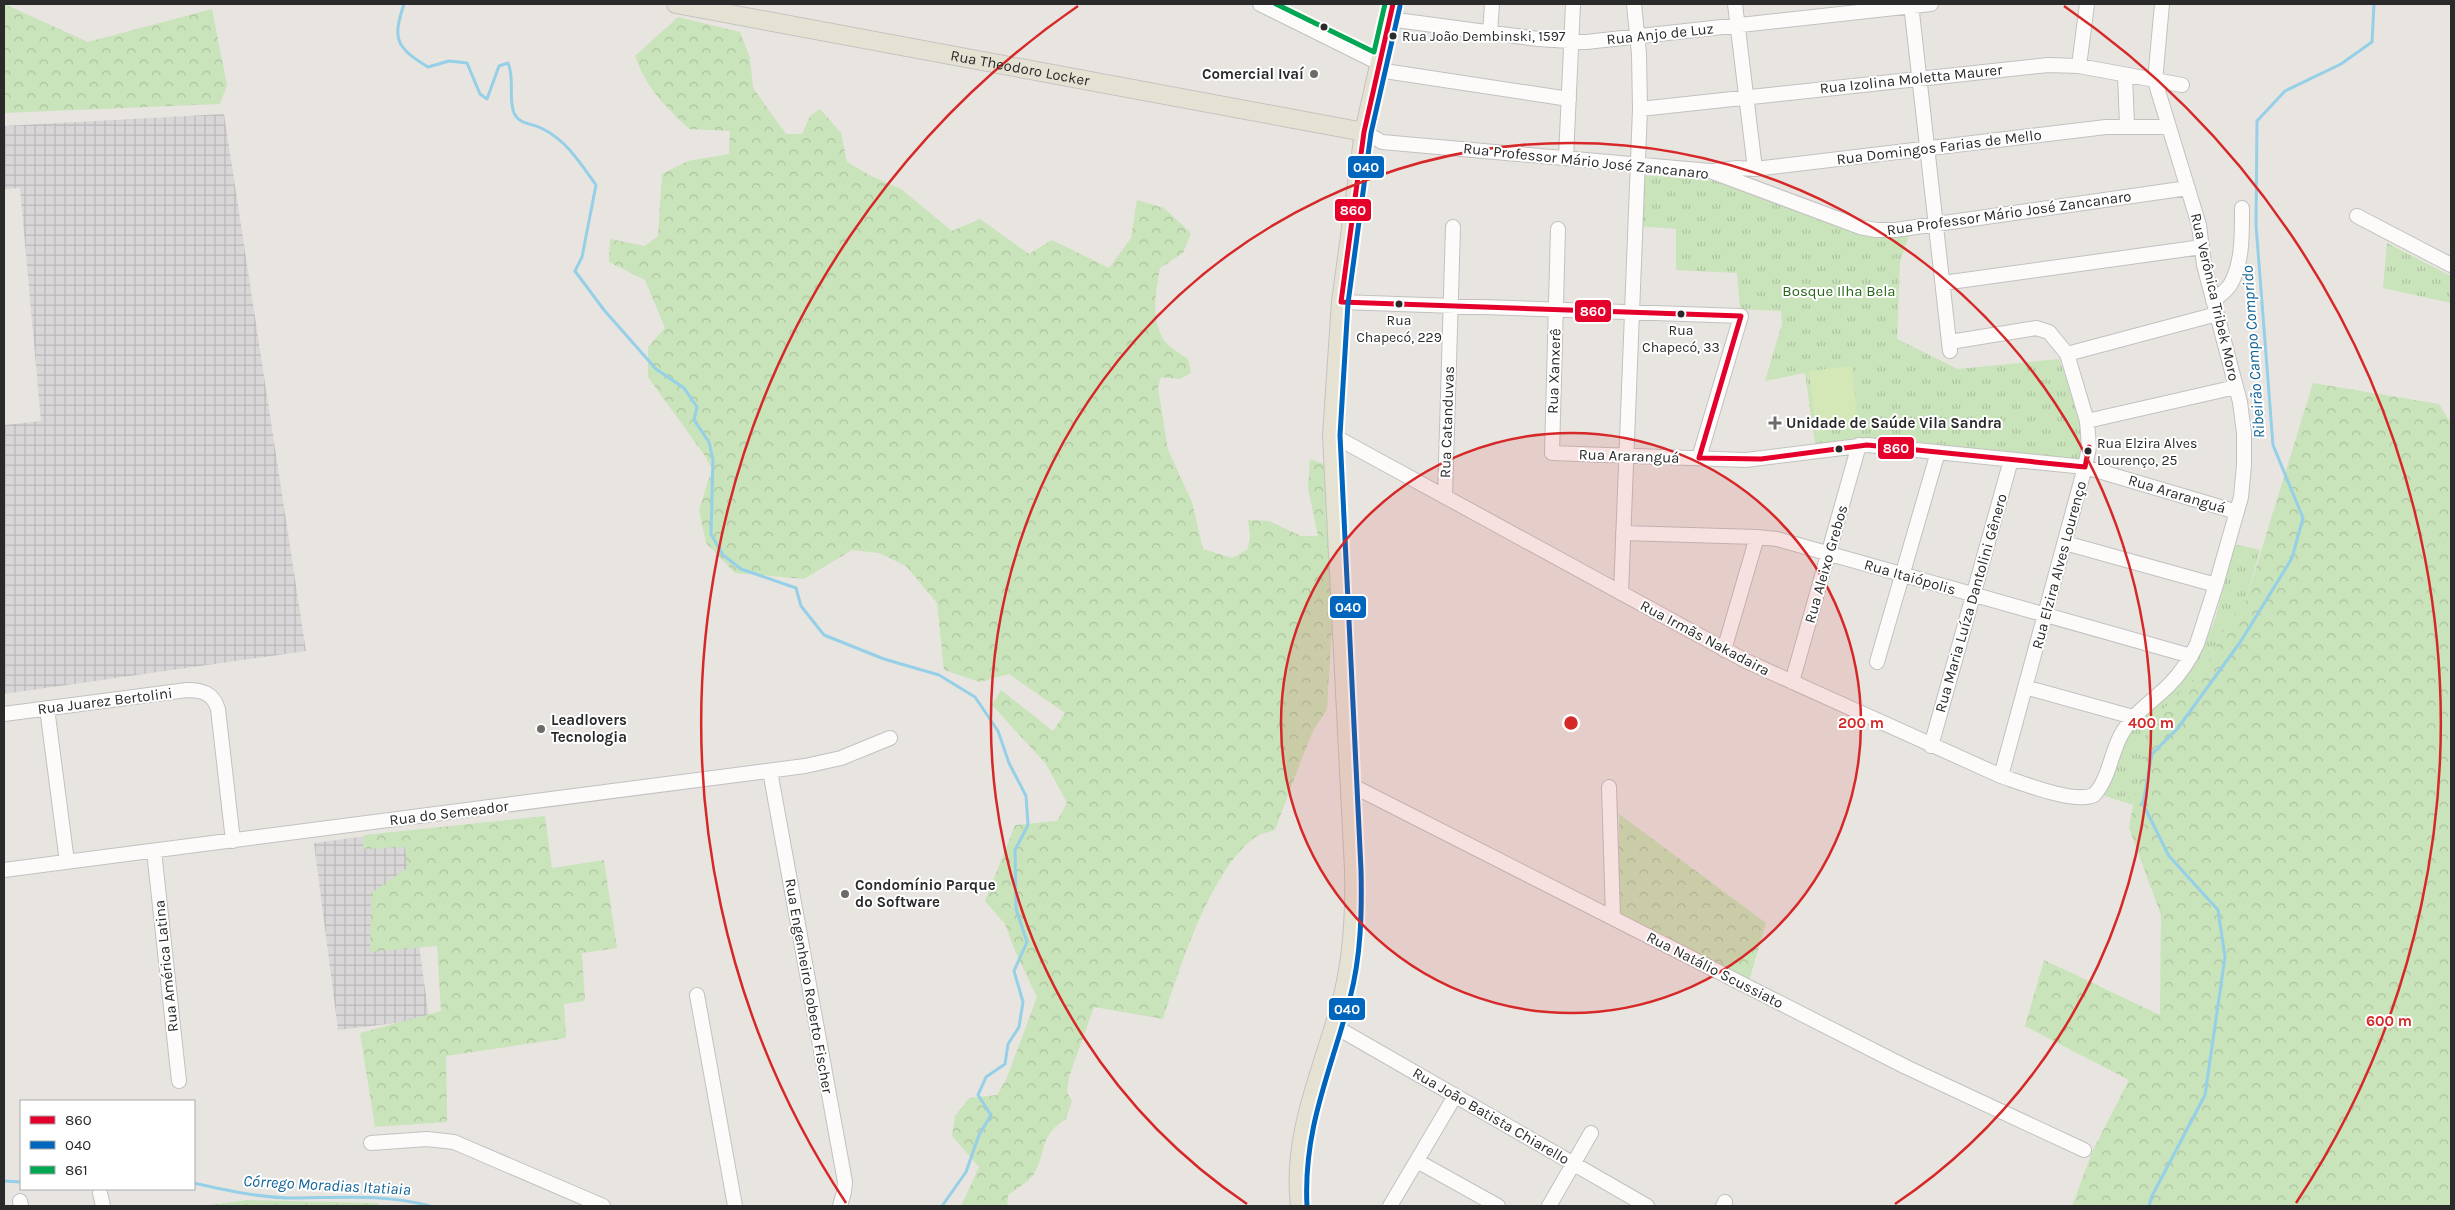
<svg xmlns="http://www.w3.org/2000/svg" width="2455" height="1210" font-family="Karla,sans-serif">
	<defs>
		<pattern id="industrial-grid" width="8" height="8" patternUnits="userSpaceOnUse" patternTransform="scale(1.25)"><rect width="8" height="8" fill="#d8d6d7"/><path d="M0 4h8M4 0v8" fill="none" stroke="#bab8b9"/></pattern>
		<pattern id="forest-crowns" width="20" height="18" patternUnits="userSpaceOnUse" patternTransform="scale(1.25)"><rect width="20" height="18" fill="#c9e3ba"/><path d="M2 6a3 3 0 1 1 6 0M12 15a3 3 0 1 1 6 0" fill="none" stroke="#adc3a0"/></pattern>
		<pattern id="park-tufts" width="24" height="20" patternUnits="userSpaceOnUse" patternTransform="scale(1.25)"><rect width="24" height="20" fill="#c9e3ba"/><path d="M3 7l-1-3M5 7V3M7 7l1-3M15 17l-1-3M17 17v-4M19 17l1-3" fill="none" stroke="#adc3a0"/></pattern>
	</defs>
	<rect width="100%" height="100%" fill="#e8e5e0"/>
	<path fill="url(#industrial-grid)" d="M224,114L306,651L4,694V425L41,421L20,188L4,189V126Z
		M404,831L429,1019L338,1030L314,843Z"/>
	<path fill="url(#forest-crowns)" d="M4,4L88,42L212,9L227,85L220,104L4,113Z
		M678,17L740,32L750,58L753,88L786,134H802L810,116L820,109L841,133L847,162L871,176L901,189L952,231L980,219L1029,254L1052,240L1109,268L1131,238L1137,200L1164,208L1191,233L1183,253L1160,268C1156,292 1150,318 1164,340C1169,347 1181,354 1188,359L1191,373L1180,379L1161,377L1158,388L1168,450L1192,502L1203,549L1232,558L1248,549L1250,536L1248,520L1269,521L1301,536H1318L1308,488L1310,459L1326,465L1332,628L1327,709L1313,731L1302,758L1275,830C1270,832 1262,833 1257,836C1212,865 1179,970 1163,1019L1094,1007L1069,1077L1067,1092L1072,1101L1066,1119C1040,1135 1047,1148 1035,1172C1031,1181 1016,1189 1008,1195L1007,1206H961L979,1167L952,1136L955,1116L969,1098L997,1095L1006,1080L1037,997L1015,951L1005,924L985,901L1015,825L1057,821L1067,803L1046,764L992,705L1001,690L1053,731L1065,713L1009,674L980,682L944,670L937,603L906,566L879,553L852,550L804,579L735,573L706,543L699,510L712,469L705,456L648,377V347L665,328L645,280L609,262L610,239L645,246L658,236L662,174L688,161L729,154L730,131L689,129C664,105 647,89 635,56Z
		M2313,383L2439,404L2448,419L2451,420V1206H2072L2093,1150L2129,1080L2025,1026L2044,960L2160,1015L2161,915L2129,828L2147,725L2204,670L2229,620L2246,600Z
		M1619,814L1766,923L1749,981L1619,915Z
		M545,816L552,868L604,860L617,948L582,953L585,1001L564,1004L566,1038L446,1056L447,1122L375,1127L360,1033L441,1011L437,946L370,952L371,893L407,868L405,847L363,849L364,835Z"/>
	<path fill="url(#park-tufts)" d="M1643,175L1716,181L1864,235H1909L1900,262L1897,339L1958,369L2059,359L2081,418V460L1866,437L1815,444L1805,373L1765,381L1782,324L1781,311L1740,309L1737,273L1676,270V229L1637,226Z
		M2387,243L2451,276V303L2383,288Z
		M2234,544L2260,550L2246,600L2229,620L2204,670L2147,725L2133,805L2102,795L2129,731L2184,677L2197,659L2215,620Z
		M248,1200L378,1203L379,1206H201Z"/>
	<path fill="#d3e7b7" d="M1852,366L1858,427L1816,432L1809,371Z"/>
	<g fill="none" stroke-linecap="round" stroke-linejoin="round">
		<path stroke="#95cfe8" stroke-width="3" d="M404,4C392,40 396,47 428,67L449,61L467,63L480,94L487,99L499,66L508,63C515,79 508,97 514,113C519,125 533,123 543,129C567,141 581,164 596,185L582,257L575,271L604,310L656,369L684,388L697,407L694,420L709,442L713,460L711,534L723,555L741,569L796,588L801,606L824,635L884,659L939,675L975,697L998,731L1009,763L1026,796L1028,825L1015,850L1016,909L1027,942L1014,971L1023,1002L1019,1027L1008,1044L1005,1064L986,1077L978,1095L991,1115L979,1135L966,1172L942,1206
			M4,1181L21,1182
			M194,1183C225,1190 256,1197 288,1198C336,1198 383,1193 430,1206
			M2149,1206L2152,1196L2205,1095L2225,957L2218,910L2169,856L2143,804L2152,754L2178,728L2241,641L2292,558L2303,518L2273,445L2256,225L2257,121L2285,91L2341,64L2372,42L2374,4"/>
		<g stroke="#c2c1c1" stroke-width="16">
			<path id="minor" d="M1260,4L1379,63
				M1735,4L1755,169
				M1911,4L1950,351
				M1389,19L1538,39L1586,42L1931,4
				M1490,33L1492,4
				M2079,66L2087,4
				M1378,70L1569,99
				M2125,75L2127,125
				M1640,109L2048,65L2079,66L2182,85
				M1364,132L1382,142L1710,171L1860,227L1876,230H1895L2188,188
				M1566,158L1573,4
				M1713,171L1737,168L1755,169L2106,127H2169
				M2357,216L2451,265
				M1558,229L1552,453L1746,460L1867,445L2085,467L2237,512
				M1943,283L2202,247
				M2213,301C2219,296 2226,291 2230,285C2243,264 2242,231 2242,208
				M1341,302L1741,316L1699,458
				M1950,342L2036,328L2049,332L2067,354L2087,421L2089,447L2085,467L2001,776
				M2067,354L2217,314
				M2087,421L2236,387
				M1332,435L1746,661L2001,776C2022,783 2074,804 2094,795C2109,779 2111,753 2121,735C2132,714 2153,701 2169,685C2181,673 2190,659 2197,644L2216,585L2241,497L2244,465V433L2240,402L2204,265L2199,225L2155,81L2162,4
				M1445,497L1453,227
				M1623,533L1757,537L1777,539L2191,656
				M2065,543L2216,585
				M1621,593L1640,109L1639,54L1634,4
				M1724,650L1757,537
				M1877,662L1938,452
				M1792,682L1859,445
				M2025,687L2133,717
				M47,708L67,862
				M4,714L187,690C202,690 213,693 218,709L233,841
				M1931,746L2011,460
				M770,771L845,1182L844,1192L840,1206
				M1349,784L1906,1067L2084,1150
				M1609,787L1613,918
				M154,851L179,1081
				M4,870L805,766L841,758L890,738
				M697,995L735,1206
				M1334,1026L1647,1206
				M371,1143L427,1139L454,1142L603,1206
				M1417,1161L1498,1206
				M100,1193L103,1206
				M20,1201L21,1206
				M1390,1206L1455,1096
				M1549,1206L1591,1133
				M1723,1206L1725,1202"/>
		</g>
		<g stroke="#c4c3c1" stroke-width="20">
			<g id="major">
				<path id="s1" d="M676,4L1364,132"/>
				<path d="M1300,1206C1291,1132 1325,1066 1343,995C1353,954 1355,912 1354,870L1332,435L1341,302L1364,132L1393,4"/>
			</g>
		</g>
		<use href="#minor" stroke="#fcfbfa" stroke-width="14"/>
		<use href="#major" stroke="#e5e2d4" stroke-width="18"/>
		<g stroke="#fff" stroke-width="9">
			<path id="bus-1" d="M1393,4L1364,132L1341,302L1741,316L1699,458L1761,459L1867,445L2085,467L2089,447"/>
		</g>
		<g stroke="#fff" stroke-width="9">
			<path id="bus-2" d="M1307,1206C1303,1128 1331,1071 1350,998C1361,956 1362,913 1361,870L1340,435L1348,303L1371,133L1400,6"/>
		</g>
		<g stroke="#fff" stroke-width="9">
			<path id="bus-3" d="M1276,4L1374,52L1385,4"/>
		</g>
		<use href="#bus-1" stroke="#e4002b" stroke-width="5"/>
		<use href="#bus-2" stroke="#0065bd" stroke-width="5"/>
		<use href="#bus-3" stroke="#00a651" stroke-width="5"/>
	</g>
	<circle cx="1571" cy="723" r="290" fill="#d62828" fill-opacity=".12"/>
	<g fill="none" stroke="#d62828" stroke-width="2.5">
		<circle cx="1571" cy="723" r="290"/>
		<path d="M1247 1204A580 580 0 1 1 1895 1204"/>
		<path d="M846 1203A870 870 0 0 1 1078 6M2064 6A870 870 0 0 1 2296 1203"/>
	</g>
	<g fill="#2a2a2a" stroke="#fff" stroke-width="2">
		<circle cx="1324" cy="27" r="4.5"/>
		<circle cx="1393" cy="36" r="4.5"/>
		<circle cx="1399" cy="304" r="4.5"/>
		<circle cx="1681" cy="314" r="4.5"/>
		<circle cx="1839" cy="449" r="4.5"/>
		<circle cx="2088" cy="451" r="4.5"/>
	</g>
	<g fill="#6c6b6a" stroke="#fff" stroke-width="2">
		<circle cx="1314" cy="74" r="5"/>
		<path d="M1772.5 415.5h5v5h5v5h-5v5h-5v-5h-5v-5h5z"/>
		<circle cx="541" cy="729" r="5"/>
		<circle cx="845" cy="894" r="5"/>
	</g>
	<g text-anchor="middle" dominant-baseline="central" stroke-width="4" stroke-linejoin="round" paint-order="stroke">
		<g font-size="14" fill="#2a2a2a" stroke="#fff" text-anchor="start">
			<text x="1402" y="36">Rua João Dembinski, 1597</text>
			<text x="1399" y="320" text-anchor="middle">Rua<tspan x="1399" dy="17">Chapecó, 229</tspan></text>
			<text x="1681" y="330" text-anchor="middle">Rua<tspan x="1681" dy="17">Chapecó, 33</tspan></text>
			<text x="2097" y="443">Rua Elzira Alves<tspan x="2097" dy="17">Lourenço, 25</tspan></text>
		</g>
		<g font-size="15" fill="#2a2a2a" stroke="#fff">
			<text transform="translate(1660 34) rotate(-6)">Rua Anjo de Luz</text>
			<text stroke="none"><textPath href="#s1" startOffset="350">Rua Theodoro Locker</textPath></text>
			<text transform="translate(1911 79) rotate(-6)">Rua Izolina Moletta Maurer</text>
			<text transform="translate(1939 147) rotate(-7)">Rua Domingos Farias de Mello</text>
			<text transform="translate(1586 161) rotate(6)">Rua Professor Mário José Zancanaro</text>
			<text transform="translate(2009 213) rotate(-8)">Rua Professor Mário José Zancanaro</text>
			<text transform="translate(2215 297) rotate(77)">Rua Verônica Tribek Moro</text>
			<text transform="translate(1554 371) rotate(-88)">Rua Xanxerê</text>
			<text transform="translate(1447 422) rotate(-88)">Rua Catanduvas</text>
			<text transform="translate(1629 456) rotate(2)">Rua Araranguá</text>
			<text transform="translate(2177 494) rotate(17)">Rua Araranguá</text>
			<text transform="translate(1826 564) rotate(-74)">Rua Aleixo Grebos</text>
			<text transform="translate(2059 565) rotate(-75)">Rua Elzira Alves Lourenço</text>
			<text transform="translate(1910 577) rotate(16)">Rua Itaiópolis</text>
			<text transform="translate(1971 603) rotate(-74)">Rua Maria Luíza Dantolini Gênero</text>
			<text transform="translate(1705 638) rotate(28)">Rua Irmãs Nakadaira</text>
			<text transform="translate(105 701) rotate(-7)">Rua Juarez Bertolini</text>
			<text transform="translate(449 813) rotate(-7)">Rua do Semeador</text>
			<text transform="translate(166 966) rotate(-96)">Rua América Latina</text>
			<text transform="translate(1715 970) rotate(27)">Rua Natálio Scussiato</text>
			<text transform="translate(809 986) rotate(80)">Rua Engenheiro Roberto Fischer</text>
			<text transform="translate(1491 1116) rotate(30)">Rua João Batista Chiarello</text>
		</g>
		<g font-size="15" font-weight="bold" fill="#2a2a2a" stroke="#fff" text-anchor="start">
			<text x="1304" y="74" text-anchor="end">Comercial Ivaí</text>
			<text x="1786" y="423">Unidade de Saúde Vila Sandra</text>
			<text x="551" y="720">Leadlovers<tspan x="551" dy="17">Tecnologia</tspan></text>
			<text x="855" y="885">Condomínio Parque<tspan x="855" dy="17">do Software</tspan></text>
		</g>
		<g font-size="15" fill="#27661b" stroke="#fff">
			<text x="1839" y="291">Bosque Ilha Bela</text>
		</g>
		<g font-size="16" font-style="italic" fill="#106398" stroke="#fff">
			<text transform="translate(2253 352) rotate(-94)">Ribeirão Campo Comprido</text>
			<text transform="translate(327 1185) rotate(3)">Córrego Moradias Itatiaia</text>
		</g>
	</g>
	<circle cx="1571" cy="723" r="8" fill="#d62828" stroke="#fff" stroke-width="2.5"/>
	<g font-size="15" text-anchor="middle" font-weight="bold" fill="#d62828" stroke="#fff" stroke-width="4" stroke-linejoin="round" paint-order="stroke">
		<text x="1861" y="728">200 m</text>
		<text x="2151" y="728">400 m</text>
		<text x="2389" y="1026">600 m</text>
	</g>
	<g stroke="#fff" stroke-width="2">
		<rect x="1347" y="155" width="38" height="24" rx="5" fill="#0065bd"/>
		<rect x="1334" y="198" width="38" height="24" rx="5" fill="#e4002b"/>
		<rect x="1574" y="299" width="38" height="24" rx="5" fill="#e4002b"/>
		<rect x="1877" y="436" width="38" height="24" rx="5" fill="#e4002b"/>
		<rect x="1329" y="595" width="38" height="24" rx="5" fill="#0065bd"/>
		<rect x="1328" y="997" width="38" height="24" rx="5" fill="#0065bd"/>
	</g>
	<g font-size="14" text-anchor="middle" font-weight="bold" fill="#fff">
		<text x="1366" y="172">040</text>
		<text x="1353" y="215">860</text>
		<text x="1593" y="316">860</text>
		<text x="1896" y="453">860</text>
		<text x="1348" y="612">040</text>
		<text x="1347" y="1014">040</text>
	</g>
	<rect width="2455" height="1210" fill="none" stroke="#2a2a2a" stroke-width="10"/>
	<rect x="20" y="1100" width="175" height="90" fill="#ffffff" stroke="#aaaaaa"/>
	<rect x="30" y="1116" width="25" height="8" fill="#e4002b" stroke="#aaaaaa"/>
	<text x="65" y="1125" font-size="15" fill="#2a2a2a">860</text>
	<rect x="30" y="1141" width="25" height="8" fill="#0065bd" stroke="#aaaaaa"/>
	<text x="65" y="1150" font-size="15" fill="#2a2a2a">040</text>
	<rect x="30" y="1166" width="25" height="8" fill="#00a651" stroke="#aaaaaa"/>
	<text x="65" y="1175" font-size="15" fill="#2a2a2a">861</text>
</svg>
